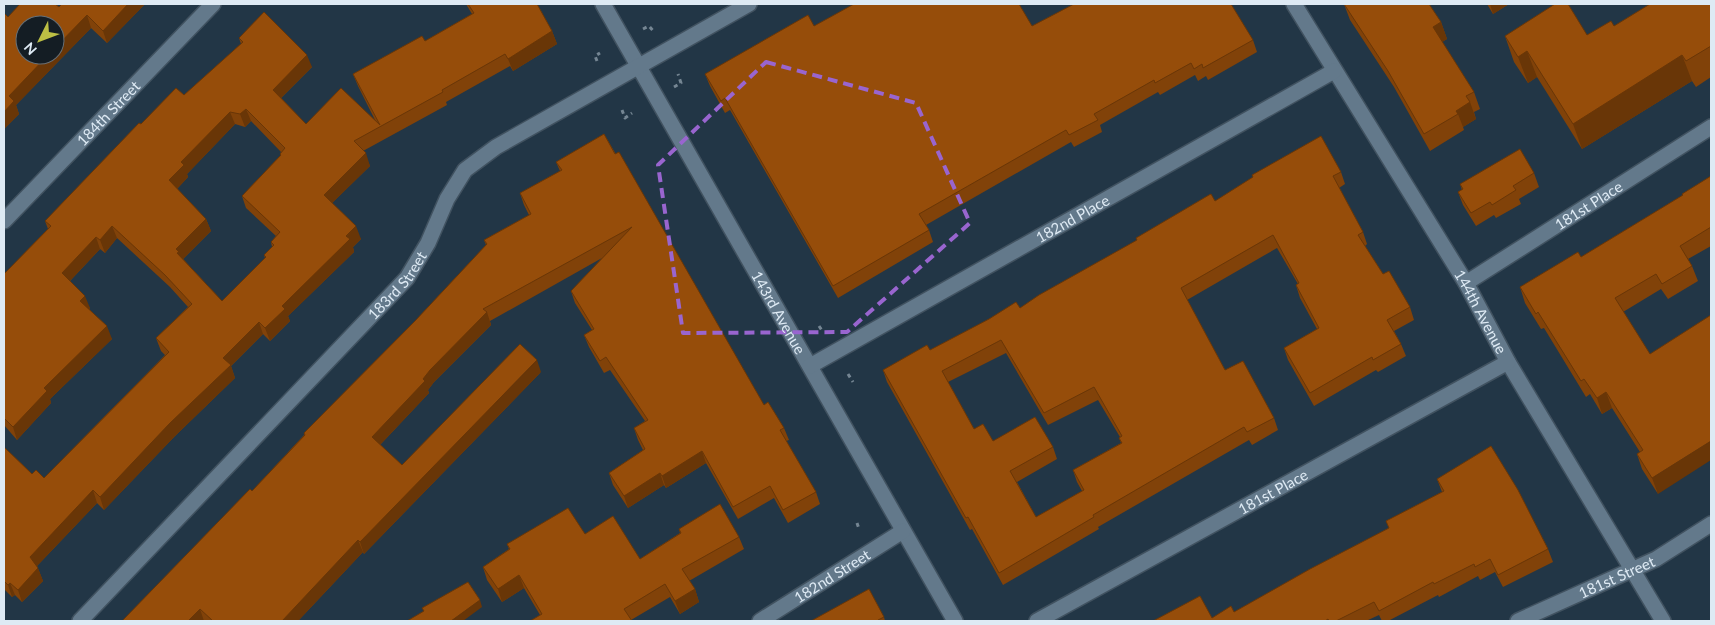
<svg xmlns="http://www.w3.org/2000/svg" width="1715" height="625" font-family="Lato,sans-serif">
	<rect width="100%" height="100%" fill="#223646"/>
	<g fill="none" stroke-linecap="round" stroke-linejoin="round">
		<g stroke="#415260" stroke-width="18">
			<g id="minor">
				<path id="s1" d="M603,4L955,621"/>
				<path id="s2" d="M1294,4L1466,283L1508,362L1663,621"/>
				<path id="s3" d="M4,221L213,4"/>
				<path id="s4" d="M1466,283L1711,127"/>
				<path id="s5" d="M810,366L1334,71"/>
				<path id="s6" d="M80,621L407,278L428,243L447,199L465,170L496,147L749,4"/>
				<path id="s7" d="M760,621L903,531"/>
				<path id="s8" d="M1037,621L1508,362"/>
				<path id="s9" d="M1518,621L1656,559L1711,524"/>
			</g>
		</g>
		<path stroke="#758693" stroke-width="3" stroke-dasharray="4 4" stroke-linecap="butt" d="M643,29L649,26L655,33
			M597,61L595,56L600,53
			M674,87L681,83L678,74
			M622,110L625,118L632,113
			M819,326L823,332
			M848,374L853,382
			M857,523L859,529"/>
		<use href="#minor" stroke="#63798b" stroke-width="15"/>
	</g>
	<path fill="#814209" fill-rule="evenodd" d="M145,4L107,43L91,28L16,105L19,114L4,129V13L8,17L59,7Z
		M466,4H537L552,31L557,44L513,71L510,66L446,102L447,105L363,151L370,166L332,203L361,239L353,247L354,252L288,316L290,321L270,341L263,334L231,366L235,378L175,436L104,510L97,503L37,566L43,581L22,602L15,595L12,597L5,590L4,591V447L32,474L44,478L165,355L161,351L156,338L188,307L170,287L117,238L105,253L100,249L70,281L90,308L89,309L112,339L50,399L51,403L17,440L4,425V274L48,229L45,221L141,124L184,95L241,44L239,38L312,67L281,98L306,124L376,122L358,86L353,74L425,41L472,14ZM251,121L281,152L280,154V156L242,196L246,208L276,236L271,242L272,247L264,255L265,258L222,301L183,259L211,231L206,219L177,189L188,177L187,174L235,124L245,127Z
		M1344,4L1441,22L1447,39L1442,42L1474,92L1480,109L1474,112L1476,119L1463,127L1464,130L1430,151L1394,87L1350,20Z
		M1487,4H1509L1493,14Z
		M1711,4V77L1696,87L1692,81L1582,149L1537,77L1528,83L1514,62L1505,36L1587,35L1614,26Z
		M814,26H1032L1253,40L1257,52L1208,80L1206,76L1198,81L1195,75L1160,95L1158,92L1100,125L1102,132L1074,147L1071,142L926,225L929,230L933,242L838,298L730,110L725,113L710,86L705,74Z
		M604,134L764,405L784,428L789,440L786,441L816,492L820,504L788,523L774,498L738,519L706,463L666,488L664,485L628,508L613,485L609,473L643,450L638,440L634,428L645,421L610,370L604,373L589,347L584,335L592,330L575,303L571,291L602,258L490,321L491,325L434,382L428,390L429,393L380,445L402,465L541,372L364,554L363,552L298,621H122L252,491L304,435V433L415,321L486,245L484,240L529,215L524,205L520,193L560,171L556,162Z
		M1341,172L1345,184L1339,188L1363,232L1367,244L1365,246L1383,274L1410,307L1414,320L1394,331L1401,344L1406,356L1378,372L1376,370L1314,406L1288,360L1284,348L1317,329L1300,298L1296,285L1298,284L1277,248L1187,300L1225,370L1274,418L1278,430L1252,445L1249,440L1098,527L1099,529L1003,585L972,529L970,530L887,382L883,370L930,350L1020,308L1215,201ZM1006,353L1048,425L1098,400L1120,437L1119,438L1121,443L1073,470L1077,482L1082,491L1036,517L1017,482L1057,459L1053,447L993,441L974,429L948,382Z
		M1534,173L1539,187L1519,199L1521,204L1496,218L1494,215L1476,226L1463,205L1458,192L1462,190L1460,184Z
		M1711,176V246L1688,259L1692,266L1698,281L1668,299L1661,289L1623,312L1658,494L1642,469L1637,454L1640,452L1612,408L1602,414L1590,394L1586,397L1544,328L1541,329L1525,303L1520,287L1581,257L1683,195Z
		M1437,479L1548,549L1553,562L1503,587L1495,572L1480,580L1478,576L1439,597L1438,595L1388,621H1382L1379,615L1366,621H1153L1212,618L1234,612L1389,528L1386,521L1442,492Z
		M679,529L739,537L744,549L689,581L695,589L699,602L680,614L670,597L631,620L540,615L524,588L502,602L487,580L483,567L509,549L507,544L585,534L640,559L680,533Z
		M884,617L885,621H811Z"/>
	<path fill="#693607" d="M128,4H145L107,43L103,31Z
		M1490,4H1509L1493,14Z
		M87,15L91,28L16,105L19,114L4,129V112L9,96L48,55H55V48Z
		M1441,22L1447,39L1439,44L1433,27Z
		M552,31L557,44L513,71L508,59Z
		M1527,51L1537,77L1528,83L1518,57Z
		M307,55L312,67L277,102L273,90Z
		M1682,55L1692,81L1582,149L1573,124Z
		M1470,102L1476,119L1463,127L1458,114L1456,111Z
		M246,109L251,121L245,127L240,114Z
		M230,112L235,124L187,174L188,177L173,193L169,180L181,162Z
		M366,153L370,166L328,207L324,195Z
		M206,219L211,231L182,260V266L176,249Z
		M112,226L117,238L105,253L100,240Z
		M356,226L361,239L353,247L354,252L288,316L290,321L270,341L265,328L282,306Z
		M96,237L100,249L66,285L62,273Z
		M85,296L90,308L85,313L80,301Z
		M487,312L491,325L434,382L428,390L429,393L376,449L372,437L430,370Z
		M259,322L263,334L231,366L235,378L175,436L104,510L100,497L223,358Z
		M107,326L112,339L50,399L51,403L17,440L13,427L44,388Z
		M537,360L541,372L364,554L360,542Z
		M1606,392L1612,408L1602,414L1597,398Z
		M1711,441V460L1658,494L1652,478Z
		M702,451L706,463L666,488L662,476Z
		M660,473L664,485L628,508L624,496Z
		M93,490L97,503L34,569L30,557Z
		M358,540L363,552L298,621H282Z
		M38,568L43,581L22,602L18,590Z
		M519,575L524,588L502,602L498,589Z
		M10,583L15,595L12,597L8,585Z
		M695,589L699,602L680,614L675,601Z
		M480,600L482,607L463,621H451Z
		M200,609L204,621H188Z"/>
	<path fill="#964d0a" stroke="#693607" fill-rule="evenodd" d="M20,4H55L59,7L62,4H128L103,31L87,15L55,48V25H25V55H48L9,96L14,101L4,112V13L8,17Z
		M468,4H537L552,31L508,59L505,54L442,90L443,92L354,141L366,153L324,195L356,226L346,236L350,239L282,306L285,309L265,328L259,322L223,358L231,365L170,423L100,497L93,490L30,557L38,568L18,590L10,583L8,585L4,581V447L32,474L36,470L44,478L169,352L156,338L192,304L165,275L112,226L100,240L96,237L62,273L85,296L80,301L107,326L44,388L47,391L13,427L4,418V274L51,226L45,221L139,123L141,124L176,88L184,95L243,42L239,38L264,12L307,55L273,90L306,124L341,88L380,125L353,74L422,36L425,41L474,13ZM246,109L285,148L280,154L281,155L242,196L280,232L271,242L274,245L264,255L266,257L222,301L177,253L179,252L176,249L206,219L169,180L184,165L181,162L230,112L240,114Z
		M854,4H1019L1032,26L1074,4H1231L1253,40L1203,68L1202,64L1194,69L1191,63L1155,83L1154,80L1094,114L1098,120L1069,135L1066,130L919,214L929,230L833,286L725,98L721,101L705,74L808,15L814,26Z
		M1344,4H1429L1441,22L1433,27L1474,92L1466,96L1470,102L1456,111L1458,114L1424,134L1388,71Z
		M1555,4H1568L1587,35L1611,21L1614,26L1650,4H1711V46L1686,61L1682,55L1573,124L1527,51L1518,57L1505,36Z
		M604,134L615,154L619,152L764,405L768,402L784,428L780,430L816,492L783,510L770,486L733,507L702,451L662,476L660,473L624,496L609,473L645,449L634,428L648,420L606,357L600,361L584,335L594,329L571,291L632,227L483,309L487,312L430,370L423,379L425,381L372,437L402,465L520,344L537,360L360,542L358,540L282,621H213L200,609L188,621H122L250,489L252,491L305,435L304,433L415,321L487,244L484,240L531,214L520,193L562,170L556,162Z
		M1321,136L1341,172L1333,176L1363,232L1358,235L1383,274L1389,271L1410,307L1387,320L1401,344L1373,360L1372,357L1310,393L1284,348L1319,328L1296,285L1299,283L1273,235L1181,288L1225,370L1243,361L1274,418L1247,432L1244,427L1093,515L1094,517L999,573L968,517L966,518L883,370L927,345L930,350L989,319L1016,302L1020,308L1039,295L1137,240L1136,238L1209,195L1211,194L1215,201L1253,177L1252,175ZM1001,340L1044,413L1094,387L1122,436L1119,438L1122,443L1073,470L1084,490L1036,517L1010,471L1053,447L1035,417L993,441L983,424L974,429L942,371Z
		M1520,149L1534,173L1513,186L1516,190L1492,205L1490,202L1471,213L1458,192L1463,189L1460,184Z
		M1711,176V227L1680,246L1692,266L1662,284L1656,274L1615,298L1650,354L1711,315V441L1652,478L1637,454L1643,450L1606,392L1597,398L1584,379L1581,381L1538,312L1536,314L1520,287L1578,252L1581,257L1683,195L1682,194Z
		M1491,446L1518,490L1548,549L1498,575L1490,559L1475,567L1474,564L1434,584L1433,582L1379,611L1374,602L1336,621H1329L1328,619L1325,621H1153L1200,596L1212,618L1231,606L1234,612L1310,569L1389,528L1386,521L1444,491L1437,479Z
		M720,504L739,537L682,569L695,589L675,601L665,584L624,609L632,621H530L542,614L519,575L498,589L483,567L510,549L507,544L568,508L585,534L613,516L640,559L681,533L679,529Z
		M468,582L480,600L451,621H407L424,611L422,608Z
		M869,589L884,617L878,620V621H811Z"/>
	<path fill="none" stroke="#9965cf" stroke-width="4" stroke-dasharray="10 6" stroke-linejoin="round" d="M766,62L916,103L970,223L847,332L683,333L658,165Z"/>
	<g text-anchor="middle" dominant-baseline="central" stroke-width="4.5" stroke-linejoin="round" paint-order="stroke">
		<g font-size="15" fill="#deeaf4" stroke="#141d24">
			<text stroke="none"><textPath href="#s3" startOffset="150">184th Street</textPath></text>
			<text stroke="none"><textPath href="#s4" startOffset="145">181st Place</textPath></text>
			<text stroke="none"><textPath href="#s5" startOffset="301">182nd Place</textPath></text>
			<text stroke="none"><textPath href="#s6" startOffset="462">183rd Street</textPath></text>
			<text stroke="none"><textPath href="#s2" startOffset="360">144th Avenue</textPath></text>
			<text stroke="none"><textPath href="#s1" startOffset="355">143rd Avenue</textPath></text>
			<text stroke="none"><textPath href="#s8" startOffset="269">181st Place</textPath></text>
			<text stroke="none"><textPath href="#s7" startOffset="85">182nd Street</textPath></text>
			<text stroke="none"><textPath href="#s9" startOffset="108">181st Street</textPath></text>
		</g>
	</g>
	<rect width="1715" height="625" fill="none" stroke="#deeaf4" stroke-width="10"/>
	<g transform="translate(40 40) rotate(228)"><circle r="24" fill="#141d24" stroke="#656f77"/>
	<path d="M0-4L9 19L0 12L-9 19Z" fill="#bcbf44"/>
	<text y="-8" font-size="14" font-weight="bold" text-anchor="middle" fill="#deeaf4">N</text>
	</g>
</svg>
